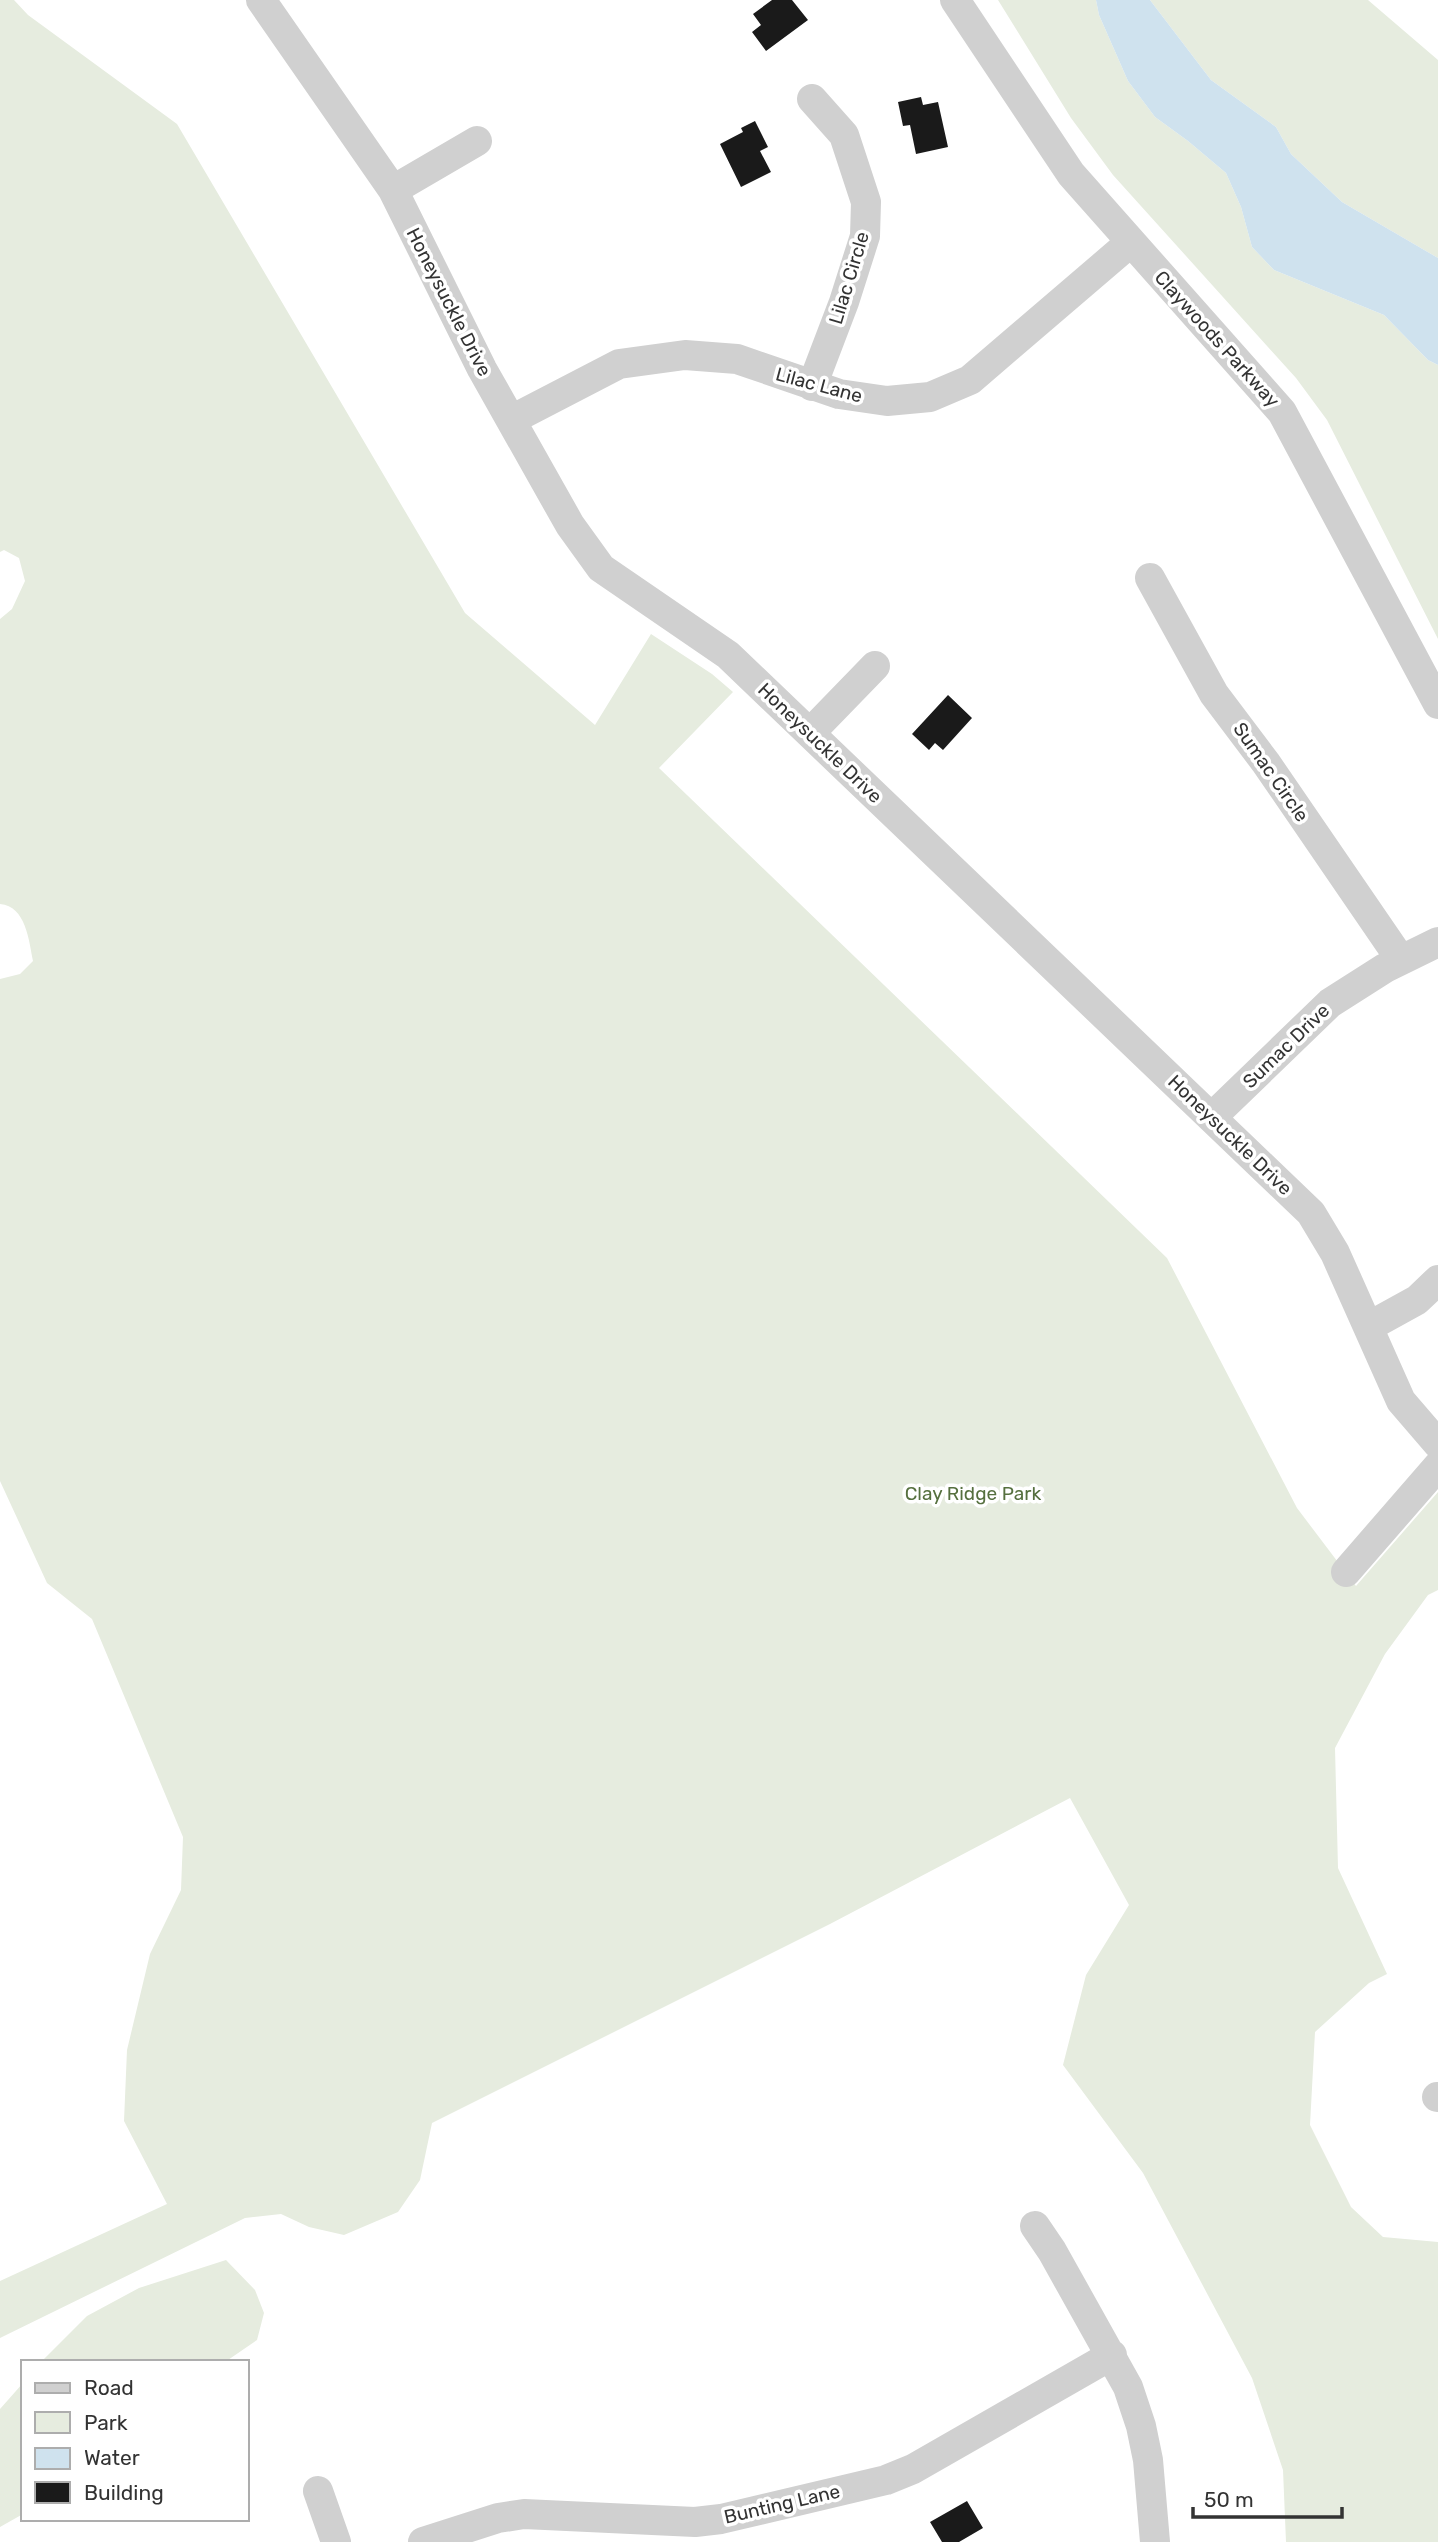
<svg xmlns="http://www.w3.org/2000/svg" width="1438" height="2542" font-family="Rubik,sans-serif">
	<rect width="100%" height="100%" fill="#fff"/>
	<path fill="#e6ecdf" d="M0,0H14L28,15L177,124L465,613L595,725L651,634L712,674L733,692L659,768L1167,1258L1297,1508L1356,1586L1438,1492V1590L1428,1595L1385,1654L1335,1748L1338,1868L1387,1974L1369,1983L1315,2032L1310,2125L1351,2207L1383,2237L1438,2242V2542H1286L1283,2470L1252,2378L1143,2173L1063,2065L1086,1975L1129,1905L1070,1798L830,1924L432,2123L420,2180L398,2212L344,2235L309,2227L281,2214L245,2218L0,2338V2281L167,2204L124,2121L127,2050L150,1954L181,1890L183,1837L92,1619L47,1583L0,1481V979L20,974L33,961C29,941 26,906 0,904V619L12,609L25,581L19,558L4,550L0,552Z
		M998,0H1096L1099,15L1128,81L1155,117L1188,141L1226,173L1241,207L1252,247L1274,270L1384,315L1428,360L1438,365V639L1327,420L1296,378L1113,175L1071,118Z
		M1150,0H1368L1438,60V258L1342,202L1291,154L1276,127L1211,80Z
		M226,2260L255,2290L264,2313L257,2340L225,2362H41L87,2316L139,2288Z
		M23,2383V2514L0,2527V2409Z"/>
	<path fill="#cfe2ee" d="M1096,0H1150L1211,80L1276,127L1291,154L1342,202L1438,258V365L1428,360L1384,315L1274,270L1252,247L1241,207L1226,173L1188,141L1155,117L1128,81L1099,15Z"/>
	<path fill="#1a1a1a" d="M772,0H792L808,20L766,51L752,32L761,25L753,14Z
		M921,97L923,105L938,102L948,147L916,154L910,125L903,126L898,102Z
		M755,121L768,147L760,151L771,172L741,187L720,144L743,132L741,128Z
		M948,695L972,718L943,750L935,743L929,750L912,734Z
		M967,2501L983,2528L959,2542H942L930,2522Z"/>
	<g fill="none" stroke-linecap="round" stroke-linejoin="round">
		<path stroke="#d0d0d0" stroke-width="30" d="M261,0L393,190L482,369L570,525L601,568L728,655L1311,1213L1335,1253L1401,1401L1438,1444
			M955,0L1071,174L1282,412L1438,704
			M393,190L477,141
			M812,386L844,302L865,236L866,202L844,135L812,99
			M511,420L619,364L685,355L737,359L839,394L887,401L930,397L970,380L1131,242
			M1150,578L1214,694L1266,763L1401,960
			M810,733L875,666
			M1212,1117L1330,1003L1385,968L1438,942
			M1368,1327L1417,1300L1438,1280
			M1346,1572L1438,1466
			M1437,2097H1438
			M1035,2226L1052,2251L1128,2387L1141,2426L1148,2460L1155,2542
			M318,2491L336,2542
			M423,2542L498,2518L524,2514L695,2522L721,2519L886,2480L913,2469L1112,2355"/>
	</g>
	<g text-anchor="middle" dominant-baseline="central" stroke-width="7" stroke-linejoin="round" paint-order="stroke">
		<g font-size="19" fill="#333" stroke="#fff">
			<text transform="translate(849 278) rotate(-73)">Lilac Circle</text>
			<text transform="translate(449 302) rotate(63)">Honeysuckle Drive</text>
			<text transform="translate(1217 339) rotate(48)">Claywoods Parkway</text>
			<text transform="translate(819 385) rotate(15)">Lilac Lane</text>
			<text transform="translate(820 743) rotate(44)">Honeysuckle Drive</text>
			<text transform="translate(1271 772) rotate(55)">Sumac Circle</text>
			<text transform="translate(1286 1046) rotate(-44)">Sumac Drive</text>
			<text transform="translate(1230 1135) rotate(44)">Honeysuckle Drive</text>
			<text transform="translate(782 2504) rotate(-13)">Bunting Lane</text>
		</g>
		<g font-size="19" fill="#56703f" stroke="#fff">
			<text x="973" y="1493">Clay Ridge Park</text>
		</g>
	</g>
	<rect x="21" y="2360" width="228" height="161" fill="#ffffff" stroke="#adadad" stroke-width="2"/>
	<rect x="35" y="2383" width="35" height="10" fill="#d0d0d0" stroke="#adadad" stroke-width="2"/>
	<text x="84" y="2395" font-size="21" fill="#333333">Road</text>
	<rect x="35" y="2412" width="35" height="21" fill="#e6ecdf" stroke="#adadad" stroke-width="2"/>
	<text x="84" y="2430" font-size="21" fill="#333333">Park</text>
	<rect x="35" y="2448" width="35" height="21" fill="#cfe2ee" stroke="#adadad" stroke-width="2"/>
	<text x="84" y="2465" font-size="21" fill="#333333">Water</text>
	<rect x="35" y="2482" width="35" height="21" fill="#1a1a1a" stroke="#adadad" stroke-width="2"/>
	<text x="84" y="2500" font-size="21" fill="#333333">Building</text>
	<path d="M1193 2507v10h149v-10" fill="none" stroke="#333333" stroke-width="3.5"/>
	<text x="1204" y="2507" font-size="21" fill="#333333" stroke="#ffffff" stroke-width="5" paint-order="stroke">50 m</text>
</svg>
